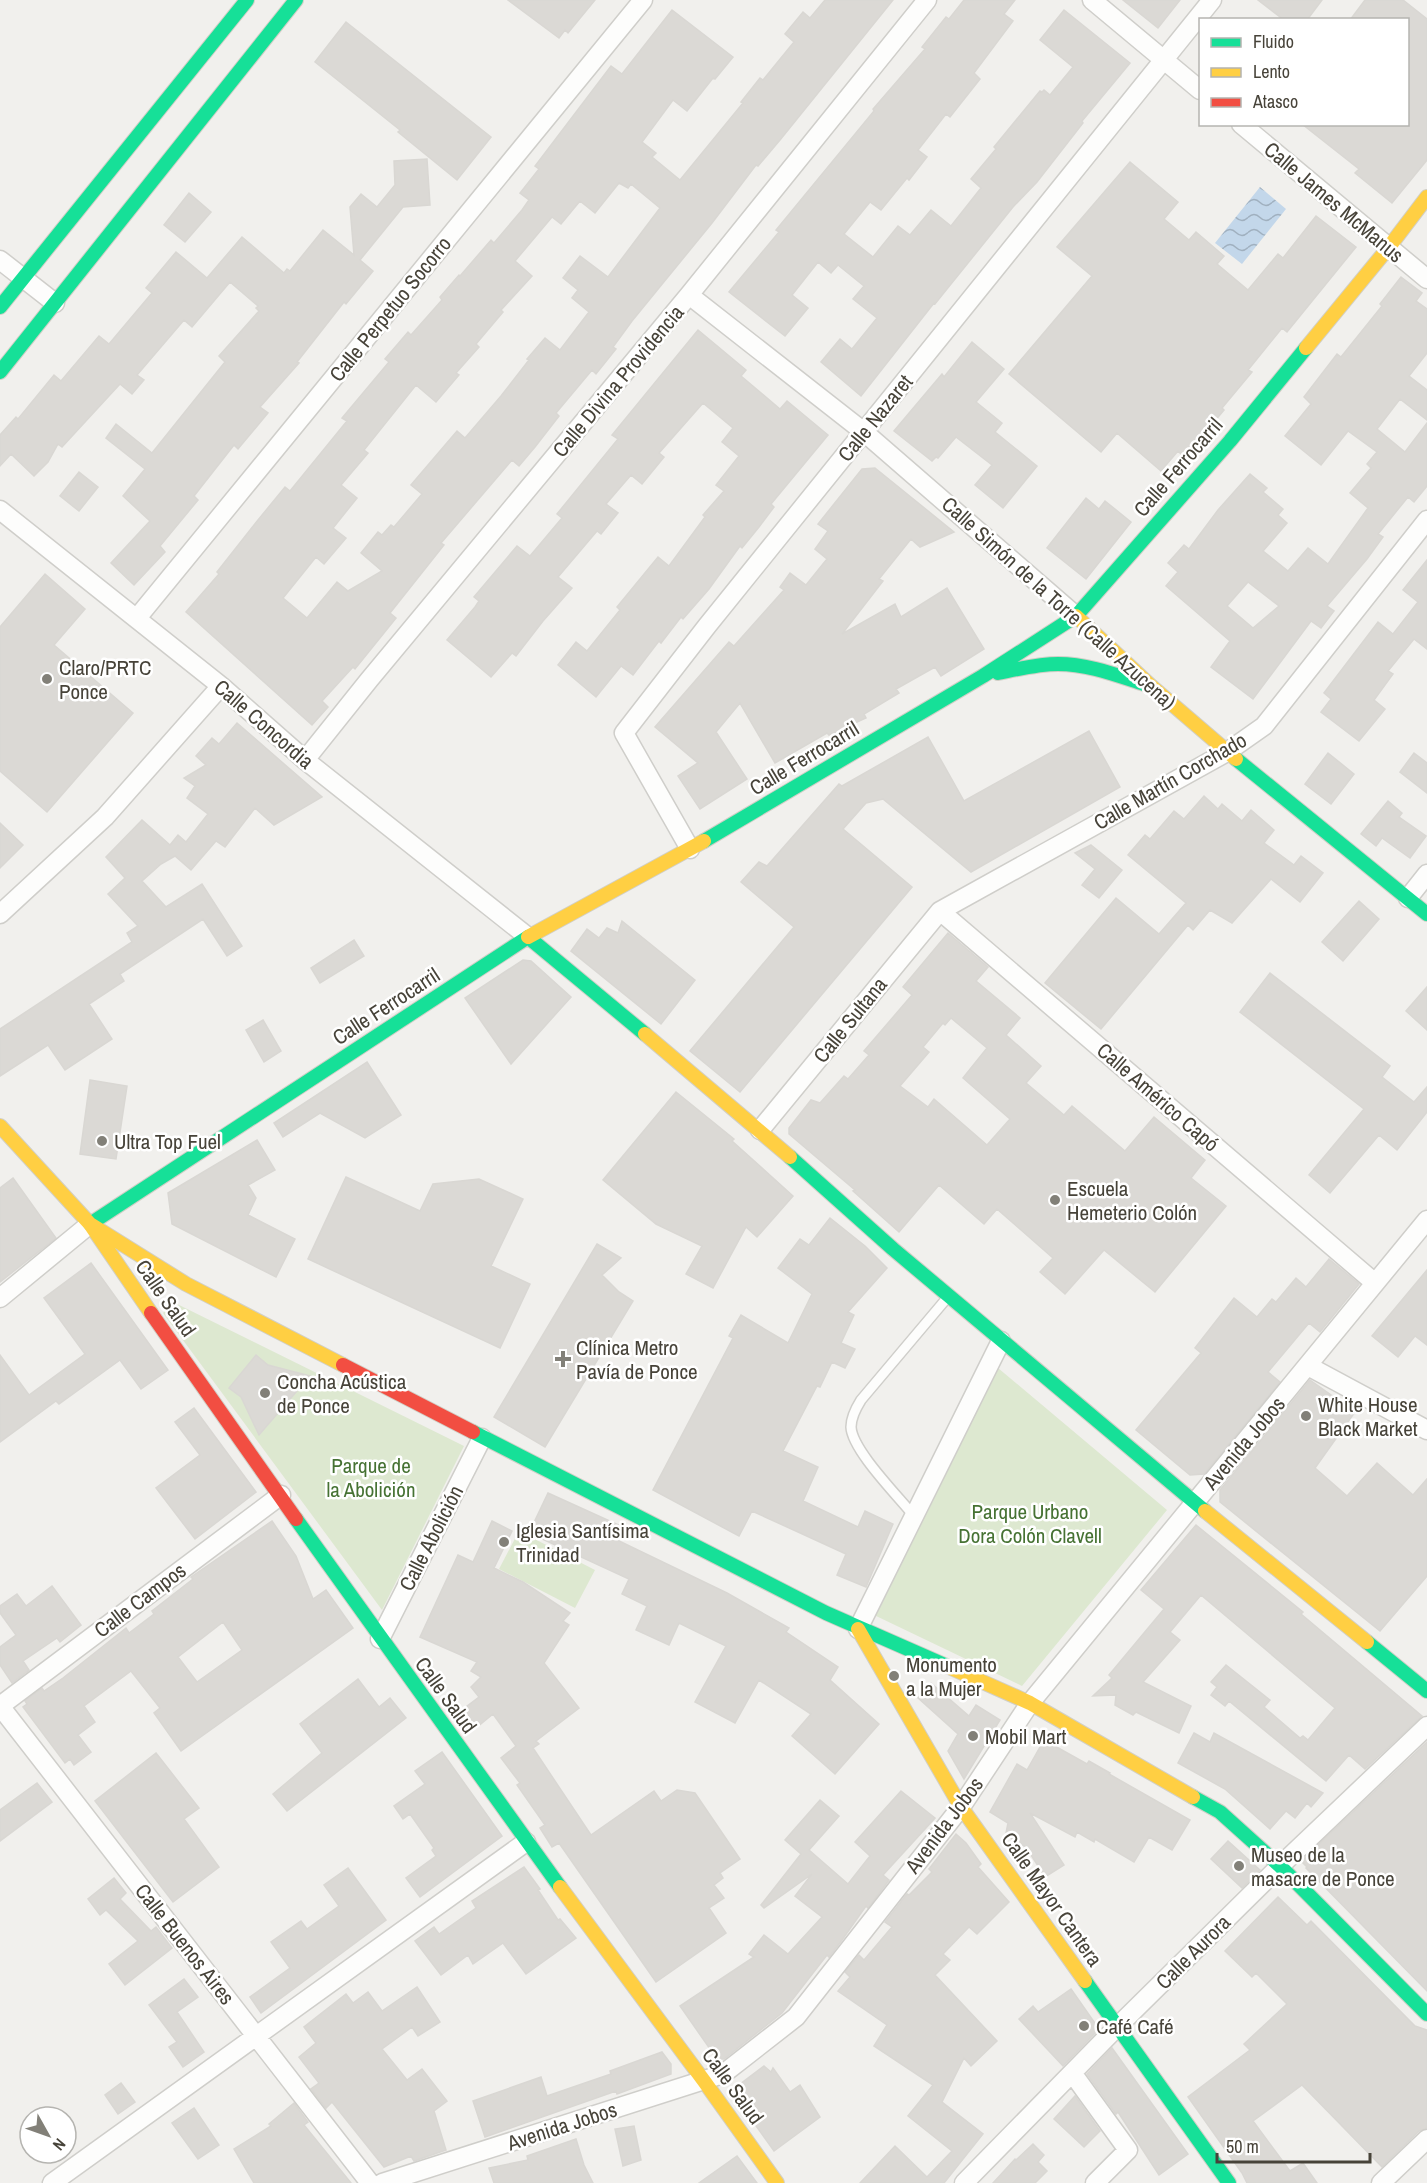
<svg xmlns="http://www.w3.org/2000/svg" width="1427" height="2183" font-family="'Archivo Narrow',sans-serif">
	<defs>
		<pattern id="water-waves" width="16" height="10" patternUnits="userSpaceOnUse" patternTransform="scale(1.5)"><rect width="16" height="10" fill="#c3d7ea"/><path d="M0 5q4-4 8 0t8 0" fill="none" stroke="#a0b0bf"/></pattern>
	</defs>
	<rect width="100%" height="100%" fill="#f1f0ed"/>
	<path fill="#dde8d0" d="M173,1302L464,1446L382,1610L163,1313Z
		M998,1368L1167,1510L1022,1686L874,1615Z
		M519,1531L595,1570L575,1608L499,1569Z"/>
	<path fill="url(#water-waves)" d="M1260,187L1286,209L1242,264L1215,243Z"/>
	<path fill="#dbd9d5" stroke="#d9d7d3" stroke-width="1.5" fill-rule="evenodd" d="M508,0H595L568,33L565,30L559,38Z
		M825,0H893L780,140L758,166L756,165L712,223L632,321L613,347L616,349L596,374L592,370L556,413L559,416L535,447L519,466L512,460L441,543L444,545L390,613L396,618L355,669L353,667L322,701L328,707L312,725L186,612L219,574L217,572L258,520L285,487L290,491L347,421L342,418L389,362L385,359L408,332L411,335L442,300L440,297L459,275L460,276L491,240L494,243L522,210L529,200L520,193L539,169L535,166L611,66L622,74L672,10L733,57L715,79L713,78L687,111L673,100L642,142L656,153L652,157L680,180L743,103L741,102L760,78L763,80L794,42L785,34L803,12L810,18ZM619,183L628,188L631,184L660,208L608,277L580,256L563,278L578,290L572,298L589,312L560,350L545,338L527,359L529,360L501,396L465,438L457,431L411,485L422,494L394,527L391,525L382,535L378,532L361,553L382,571L348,591L337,582L307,618L283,598L316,557L324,564L346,538L333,528L357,498L341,485L368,453L364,450L416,385L436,402L459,375L456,373L479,347L476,344L503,312L501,310L532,276L515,261L552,217L561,224L580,201L595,213Z
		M964,0H1015L1004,14L1013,21L974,73L980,79L950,117L946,114L918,150L927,157L909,180L907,178L881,210L870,202L844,234L873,257L898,226L910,235L931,210L951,226L981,188L971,179L996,149L994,147L1040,91L1042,92L1044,90L1050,95L1073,67L1040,40L1064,10L1130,63L1082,121L1083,123L1037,182L1013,207L935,304L934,303L861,396L821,362L840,339L852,349L877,318L853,299L864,286L838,265L831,273L818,262L792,295L808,308L785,336L729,292L779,232L776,230L874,111L873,109L925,49L922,47L946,17L949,19Z
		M1123,0H1180L1158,28Z
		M1258,0H1322L1307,20H1284Z
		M1365,0H1403L1427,19V160L1392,203L1355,173L1359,169L1302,124H1407V20H1350Z
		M346,22L491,137L457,180L398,132L400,130L315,62Z
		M427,159L430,205L403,207L360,260L373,271L346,304L344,302L297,362L299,363L260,407L268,413L238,449L234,445L194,496L198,500L160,546L165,552L134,585L111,563L150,521L123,496L145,469L106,438L116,424L152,453L225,362L219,356L259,311L256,308L258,306L230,282L192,327L184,320L137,375L144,380L132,394L120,384L62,447L58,444L48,462L34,476L11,454L0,466V435L16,417L18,419L54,375L61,381L99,336L109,344L152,293L146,288L176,252L207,278L242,237L284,273L287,269L290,271L323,230L354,255L350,207L361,194L377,207L395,185L394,161Z
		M1130,162L1178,202L1164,219L1189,240L1196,232L1224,256L1217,264L1248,290L1278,254L1283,258L1316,216L1356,247L1287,332L1282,328L1248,370L1252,372L1222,408L1224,410L1193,447L1184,457L1178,451L1161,471L1117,433L1101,452L1009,374L1092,276L1057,247Z
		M189,193L211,212L185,242L164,225Z
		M1401,277L1422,293L1416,301L1427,309V353L1409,376L1427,390V420L1400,399L1377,429L1405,452L1427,423V486L1414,502L1408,497L1378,534L1383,537L1367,559L1327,606L1334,611L1321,628L1311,621L1253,699L1211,667L1230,641L1166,586L1178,572L1168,563L1184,545L1189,549L1218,510L1250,474L1267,488L1263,492L1283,509L1278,515L1287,523L1263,551L1288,571L1308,548L1328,564L1368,508L1350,493L1371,468L1367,464L1377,452L1348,431L1321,465L1285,436L1311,404L1304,397L1337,354L1341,357L1382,306L1380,304ZM1248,582L1279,606L1253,628L1227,606Z
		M698,330L746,370L741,376L780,409L787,401L828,435L771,504L774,507L759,527L742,548L740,546L709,589L683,619L681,617L661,643L659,641L633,675L621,666L596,697L558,665L576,642L587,651L620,610L617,607L658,557L669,566L705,517L703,515L724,491L716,485L739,456L722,442L733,428L703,403L659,453L664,457L642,484L631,475L606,504L618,513L601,534L597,531L558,577L572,588L543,621L516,656L512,653L491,677L447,640L475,607L479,601L474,597L517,546L530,556L562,518L557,514L618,439L612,435Z
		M972,342L1004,369L976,402L1002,423L995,432L1037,466L1003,508L975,485L992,465L956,437L938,458L936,457L932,461L894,431L942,374L944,377Z
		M875,468L954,532L920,547L911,539L879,579L883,581L842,634L895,604L901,617L947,588L984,649L941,676L935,667L896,689L899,693L864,714L866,718L829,735L827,733L775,763L740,703L716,732L747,779L700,809L678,776L698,763L655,727L729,642L734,646L784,590L780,587L790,573L806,585L827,559L815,549L828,531L818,524L862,469Z
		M79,472L98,487L79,511L60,496Z
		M1086,498L1099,509L1105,501L1131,522L1086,579L1047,548Z
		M1427,560V649L1414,639L1388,671L1393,674L1374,700L1385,709L1359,741L1321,712L1331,699L1324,693L1378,622L1393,634L1418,602L1403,590Z
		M45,574L85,609L54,645L133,713L47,812L0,771V627Z
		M237,723L322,797L274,825L255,808L225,847L216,841L191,870L175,856L161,864L142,881L166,907L202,884L242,946L227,956L203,919L120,974L124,981L89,1004L112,1039L65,1070L48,1045L0,1076V1029L132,942L127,933L138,926L108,894L125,878L106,857L142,820L170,845L178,835L186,842L208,814L187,798L195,786L184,778L206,765L196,756L212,738L219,744Z
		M1089,731L1120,787L971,872L883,799L866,803L843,829L912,887L740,1092L690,1051L794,927L741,882L759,862L767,866L839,784L842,786L928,737L964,801Z
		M1328,753L1354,774L1331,804L1305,784Z
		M1414,753L1427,763V793L1400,772Z
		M1204,796L1218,809L1222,804L1242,821L1251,810L1274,830L1264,843L1294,865L1301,856L1323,873L1300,902L1271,879L1232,923L1210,910L1193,930L1188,925L1101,1029L1045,983L1116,898L1159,934L1186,903L1128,855L1145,835L1150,839L1174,811L1184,819Z
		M1388,801L1402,813L1399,817L1426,836L1410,858L1382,838L1376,846L1361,834Z
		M0,823L23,845L0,868Z
		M1091,845L1122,870L1099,898L1082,885L1095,869L1075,853Z
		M1359,901L1379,919L1343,961L1322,942Z
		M622,921L695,980L661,1024L571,951L587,929L599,938L607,928L618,933Z
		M948,933L988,967L976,981L1020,1018L1006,1035L1041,1066L1026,1083L1064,1115L1072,1106L1125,1151L1154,1117L1205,1160L1191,1178L1226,1206L1155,1292L1104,1250L1065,1294L1040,1272L1053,1258L997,1209L984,1224L939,1185L899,1232L853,1191L855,1190L789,1134V1128L811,1100L820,1103L844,1076L848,1079L869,1055L864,1051L912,995L903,987ZM951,1018L987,1048L963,1078L1010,1119L987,1145L934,1099L928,1107L900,1086L929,1052L923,1047L943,1023L945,1025Z
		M354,940L364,956L320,983L311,968Z
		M523,960L531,961L571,997L511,1064L465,998Z
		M1270,973L1390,1066L1382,1077L1414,1102L1427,1087V1112L1397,1150L1379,1135L1330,1193L1309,1175L1364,1109L1240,1012Z
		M1427,987V1030L1406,1011Z
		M263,1020L281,1051L264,1062L246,1030Z
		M367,1062L401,1115L365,1138L320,1113L283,1137L274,1123Z
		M90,1080L127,1086L116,1159L80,1154Z
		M676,1092L734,1139L732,1141L793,1196L757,1237L746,1227L713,1288L686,1274L702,1246L656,1224L603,1180Z
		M257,1140L275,1170L248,1185L256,1198L248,1215L295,1239L276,1277L172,1224L168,1193Z
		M346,1177L420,1211L433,1184L479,1179L523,1199L491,1266L530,1284L500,1348L308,1259Z
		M13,1178L56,1238L0,1282V1188Z
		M830,1218L865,1246L887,1268L848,1312L854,1315L841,1343L855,1349L845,1368L832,1362L820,1387L817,1386L783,1451L818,1467L803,1501L858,1527L865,1511L893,1524L866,1587L837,1575L846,1554L752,1511L739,1536L653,1490L733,1338L729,1336L741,1315L788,1343L812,1294L778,1268L800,1239L809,1245Z
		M597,1244L621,1258L602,1275L619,1292L633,1301L545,1447L494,1417Z
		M1329,1259L1359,1284L1320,1332L1309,1323L1268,1372L1280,1382L1204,1474L1190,1475L1136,1430L1201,1353L1195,1348L1234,1298L1257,1317L1272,1299L1276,1302L1296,1278L1306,1287Z
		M91,1263L168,1370L141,1389L120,1360L59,1404L56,1401L0,1442V1355L29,1395L85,1354L44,1298Z
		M1427,1270V1345L1415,1336L1398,1357L1372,1336Z
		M256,1355L268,1365L310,1376L259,1435L241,1397L229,1388Z
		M1310,1380L1355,1412L1315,1468L1347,1496L1377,1463L1413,1495L1427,1479V1576L1380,1631L1220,1502V1490Z
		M194,1408L256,1492L195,1539L156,1488L200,1455L175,1422Z
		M548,1493L623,1527L617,1540L727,1593L789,1628L786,1632L838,1667L830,1680L879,1724L835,1774L792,1736L811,1714L759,1680L735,1723L695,1702L726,1646L679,1623L669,1645L636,1630L647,1606L622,1594L629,1579L529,1533Z
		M272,1521L296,1556L313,1599L326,1590L353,1628L181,1751L154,1713L160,1708L131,1671L84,1706L95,1722L78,1735L91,1752L74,1765L70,1759L65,1763L23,1707L27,1704L25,1701L42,1688L44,1691L63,1678L126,1628L129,1633L154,1614L152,1611L193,1579L191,1577ZM223,1622L242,1650L197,1682L178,1657Z
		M492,1521L512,1531L494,1568L523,1582L570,1613L563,1621L569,1625L544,1663L579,1708L536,1741L539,1744L533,1748L591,1835L654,1791L661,1801L677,1790L695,1793L740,1859L720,1873L723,1878L714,1885L724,1898L709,1908L726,1933L656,1982L559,1843L552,1847L540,1828L545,1825L517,1785L520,1783L501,1758L516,1746L493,1714L476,1728L462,1710L479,1697L471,1687L481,1677L471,1671L477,1662L420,1637L458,1555L473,1562Z
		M1196,1525L1303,1612L1301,1614L1422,1716L1365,1769L1349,1755L1326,1781L1229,1701L1225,1706L1211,1695L1217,1687L1211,1682L1226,1665L1270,1700L1264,1707L1300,1738L1303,1736L1308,1740L1335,1708L1201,1595L1170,1632L1180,1640L1143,1682L1191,1706L1179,1733L1136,1712L1133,1715L1115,1705L1116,1695L1093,1696L1112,1678L1109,1675L1164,1609L1141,1590Z
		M52,1586L81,1625L60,1642L57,1638L23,1661L29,1670L12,1683L0,1665V1647L16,1635L0,1613V1606L17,1594L26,1606Z
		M358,1679L379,1707L390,1698L406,1718L287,1811L273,1794L322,1753L300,1724Z
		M931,1683L969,1716L976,1705L1000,1720L964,1779L948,1751L958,1734L918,1698Z
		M1194,1733L1210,1742L1214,1733L1323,1793L1311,1807L1307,1803L1295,1818L1286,1811L1270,1829L1225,1789L1178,1763Z
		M1044,1740L1087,1764L1089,1761L1110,1773L1109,1774L1190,1820L1172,1850L1149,1837L1134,1862L1095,1839L1094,1842L1077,1832L1075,1837L1030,1813L1064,1865L1045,1877L1026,1847L1010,1838L1006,1833L1008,1823L990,1812L1017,1764L1027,1770Z
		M1427,1742V1991L1306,1868L1307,1867L1301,1861Z
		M442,1752L502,1836L420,1897L406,1878L436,1856L432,1850L434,1848L410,1814L403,1819L394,1806L425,1784L415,1771Z
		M156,1753L199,1808L184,1819L219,1867L173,1902L95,1801Z
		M37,1783L52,1802L0,1841V1810Z
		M901,1791L935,1818L883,1875L889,1880L868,1908L866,1906L842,1940L829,1957L827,1955L782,2013L724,2059H717L680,2006L754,1957L749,1954L764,1935L788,1954L822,1917L795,1896L812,1874L764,1908L761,1905L801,1854L785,1840L820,1800L839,1816L809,1850L848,1884L870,1856L855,1842Z
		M956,1834L966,1843L981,1864L978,1867L1009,1902L977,1934L969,1927L943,1954L950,1960L935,1975L997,2041L971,2066L964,2058L942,2102L983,2134L944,2183H860L895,2146L927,2177L952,2151L908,2116L933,2085L874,2046L887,2025L838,1991L850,1977L845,1972L859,1955L864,1960L892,1927L885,1922L907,1894L909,1895L932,1872L929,1869Z
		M1228,1841L1260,1870L1242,1888L1211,1859Z
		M524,1867L540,1889L538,1890L558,1920L560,1919L576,1938L526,1974L503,1943L473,1964L468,1955L441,1975L415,1941L434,1927L439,1934L476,1908L472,1901Z
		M348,1868L386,1920L261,2013L250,1997L290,1968L271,1942L301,1921L307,1929L339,1906L324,1885Z
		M114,1878L126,1893L120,1899L151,1931L156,1927L172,1948L125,1985L109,1964L138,1941L106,1910L100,1915L88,1899Z
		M1278,1897L1307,1925L1311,1921L1415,2026L1427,2030V2128L1419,2131L1382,2167L1302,2085L1253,2121L1290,2171L1303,2163L1317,2183H1247L1242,2173L1188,2097L1250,2050L1244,2044L1287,2004L1256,1973L1252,1977L1225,1951Z
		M184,1979L198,1997L177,2012L204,2052L183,2067L169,2047L177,2042L149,2005Z
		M417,1987L440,2022L418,2036L412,2027L382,2049L407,2080L422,2069L447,2101L434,2111L446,2150L414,2161L411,2156L384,2167L332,2102L326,2108L311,2089L319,2083L299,2057L316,2043L304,2027L346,1994L353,2003L368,1992L382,2011Z
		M1071,1989L1099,2029L1063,2066L1019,2019L1033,2006L1038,2012Z
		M1112,2048L1188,2154L1159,2175L1118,2112L1116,2114L1087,2074Z
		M662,2052L671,2064V2074L617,2094L616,2091L485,2137L473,2101L541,2077L547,2096L611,2074L610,2071Z
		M764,2066L771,2072L773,2068L790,2092L800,2085L820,2117L774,2151L731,2091Z
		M121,2083L135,2102L118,2114L105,2095Z
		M1075,2096L1100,2131L1084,2147L1054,2119Z
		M294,2103L308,2122L304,2125L351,2183H254L234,2149L271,2126L269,2124Z
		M194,2108L219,2145L198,2159L172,2123Z
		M634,2126L641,2160L623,2166L615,2129Z
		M576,2139L584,2165L593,2183H494L489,2168L528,2160L527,2156Z
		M1033,2144L1044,2155L1038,2162L1047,2171L1035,2183H993L1015,2159L1016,2160Z
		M737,2156L757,2183H699Z"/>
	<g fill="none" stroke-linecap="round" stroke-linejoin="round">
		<g stroke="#cfceca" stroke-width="12">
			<path id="lane" d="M914,1516C898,1496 852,1450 851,1427C851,1417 856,1408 861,1400L947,1298"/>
		</g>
		<g stroke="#cfceca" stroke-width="21">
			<path id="street" d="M1092,0L1200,90
				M1241,124L1427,279
				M0,260L55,303
				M689,295L864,432L1076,616
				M0,510L221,686L305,760L528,937
				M137,618L643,0
				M305,760L369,680L689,295L927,0
				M690,849L624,733L707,626L1212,0
				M1408,898L1427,874
				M940,911L1375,1283
				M0,914L105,817L221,686
				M760,1130L940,911L1227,752L1264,726L1427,520
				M0,1298L90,1224
				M1308,1366L1427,1430
				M858,1629L1001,1341
				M380,1639L482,1438
				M0,1706L370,2183
				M0,1706L281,1495
				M1073,2074L1128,2150L1095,2183
				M52,2183L526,1842
				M382,2183L723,2074L796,2017L961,1807L1030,1703L1427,1220
				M964,2183L1117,2027L1280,1866L1427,1726
				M1381,2183L1427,2139"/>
		</g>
		<g stroke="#d1cfc6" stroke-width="16">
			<path id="fast" d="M0,307L247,0
				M0,372L296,0
				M998,673C1018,669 1038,664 1058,664C1088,664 1116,675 1144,684
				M1236,759L1427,914
				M704,841L983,676L1076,616L1230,441L1306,348
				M790,1157L893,1249L1205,1511
				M90,1224L528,937L645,1034
				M473,1432L826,1613L949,1667
				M296,1519L560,1887
				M1367,1642L1427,1691
				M1193,1797L1220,1812L1280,1866L1427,2014
				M1085,1981L1229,2183"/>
		</g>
		<g stroke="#d1cfc6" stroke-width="16">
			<path id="slow" d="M1306,348L1389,247L1427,197
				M1076,616L1151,686L1236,759
				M528,937L704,841
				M645,1034L790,1157
				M0,1126L90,1224L151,1313
				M90,1224L186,1284L343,1365
				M1205,1511L1367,1642
				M858,1629L961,1807L1085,1981
				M949,1667L1030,1703L1193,1797
				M560,1887L704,2081L777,2183"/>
		</g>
		<g stroke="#d1cfc6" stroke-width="16">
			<path id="jam" d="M151,1313L296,1519
				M343,1365L473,1432"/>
		</g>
		<use href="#lane" stroke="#fdfdfc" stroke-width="9"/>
		<use href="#street" stroke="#fdfdfc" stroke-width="18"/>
		<use href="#fast" stroke="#16e098" stroke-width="14"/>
		<use href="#slow" stroke="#ffcf43" stroke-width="14"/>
		<use href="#jam" stroke="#f24e42" stroke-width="14"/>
	</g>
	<g fill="#828078" stroke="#fff" stroke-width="2">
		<circle cx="47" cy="679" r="6"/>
		<circle cx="102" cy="1141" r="6"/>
		<circle cx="1055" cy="1200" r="6"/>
		<path d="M560 1350h6v6h6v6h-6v6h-6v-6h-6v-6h6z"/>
		<circle cx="265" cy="1393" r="6"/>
		<circle cx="1306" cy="1416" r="6"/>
		<circle cx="504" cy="1542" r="6"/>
		<circle cx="894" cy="1676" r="6"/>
		<circle cx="973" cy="1736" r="6"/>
		<circle cx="1239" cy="1866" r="6"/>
		<circle cx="1084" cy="2026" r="6"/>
	</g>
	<g text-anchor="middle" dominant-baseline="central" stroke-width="5" stroke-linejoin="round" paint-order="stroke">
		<g font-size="21" fill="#474339" stroke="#fff">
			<text transform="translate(1334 202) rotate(40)">Calle James McManus</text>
			<text transform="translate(390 309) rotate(-51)">Calle Perpetuo Socorro</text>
			<text transform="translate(618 381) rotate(-50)">Calle Divina Providencia</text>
			<text transform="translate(875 418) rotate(-51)">Calle Nazaret</text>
			<text transform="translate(1178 467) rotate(-49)">Calle Ferrocarril</text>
			<text transform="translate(1059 603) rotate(42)">Calle Simón de la Torre (Calle Azucena)</text>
			<text transform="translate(264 724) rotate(41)">Calle Concordia</text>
			<text transform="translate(804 758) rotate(-31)">Calle Ferrocarril</text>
			<text transform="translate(1170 781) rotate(-30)">Calle Martín Corchado</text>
			<text transform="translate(386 1006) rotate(-33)">Calle Ferrocarril</text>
			<text transform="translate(850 1020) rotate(-51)">Calle Sultana</text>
			<text transform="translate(1158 1097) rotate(41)">Calle Américo Capó</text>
			<text transform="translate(166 1298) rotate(55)">Calle Salud</text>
			<text transform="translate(1244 1443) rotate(-50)">Avenida Jobos</text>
			<text transform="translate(431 1538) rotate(-63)">Calle Abolición</text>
			<text transform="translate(140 1600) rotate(-37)">Calle Campos</text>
			<text transform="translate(446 1695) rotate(54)">Calle Salud</text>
			<text transform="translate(944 1825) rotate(-53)">Avenida Jobos</text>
			<text transform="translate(1052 1899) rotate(55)">Calle Mayor Cantera</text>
			<text transform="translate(185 1944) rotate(52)">Calle Buenos Aires</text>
			<text transform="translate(1193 1952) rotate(-45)">Calle Aurora</text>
			<text transform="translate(733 2086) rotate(54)">Calle Salud</text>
			<text transform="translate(562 2126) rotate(-18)">Avenida Jobos</text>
		</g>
		<g font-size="21" fill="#474339" stroke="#fff" text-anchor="start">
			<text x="59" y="667">Claro/PRTC<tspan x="59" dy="24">Ponce</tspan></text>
			<text x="114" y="1141">Ultra Top Fuel</text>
			<text x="1067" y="1188">Escuela<tspan x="1067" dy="24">Hemeterio Colón</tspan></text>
			<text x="576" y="1347">Clínica Metro<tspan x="576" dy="24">Pavía de Ponce</tspan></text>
			<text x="277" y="1381">Concha Acústica<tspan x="277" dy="24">de Ponce</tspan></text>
			<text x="1318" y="1404">White House<tspan x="1318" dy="24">Black Market</tspan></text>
			<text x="516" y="1530">Iglesia Santísima<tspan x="516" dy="24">Trinidad</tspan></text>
			<text x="906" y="1664">Monumento<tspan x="906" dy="24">a la Mujer</tspan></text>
			<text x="985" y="1736">Mobil Mart</text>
			<text x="1251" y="1854">Museo de la<tspan x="1251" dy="24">masacre de Ponce</tspan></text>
			<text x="1096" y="2026">Café Café</text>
		</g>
		<g font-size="21" fill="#467233" stroke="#fff">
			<text x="371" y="1465">Parque de<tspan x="371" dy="24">la Abolición</tspan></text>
			<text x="1030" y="1511">Parque Urbano<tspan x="1030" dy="24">Dora Colón Clavell</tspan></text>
		</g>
	</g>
	<rect x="1199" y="18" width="210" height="108" fill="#ffffff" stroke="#b5b4b0" stroke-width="1.5"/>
	<rect x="1211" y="38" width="30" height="9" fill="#16e098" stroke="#b5b4b0" stroke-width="1.5"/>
	<text x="1253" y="48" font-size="18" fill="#474339">Fluido</text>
	<rect x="1211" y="68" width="30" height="9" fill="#ffcf43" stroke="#b5b4b0" stroke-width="1.5"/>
	<text x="1253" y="78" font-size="18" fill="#474339">Lento</text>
	<rect x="1211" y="98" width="30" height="9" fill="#f24e42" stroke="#b5b4b0" stroke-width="1.5"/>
	<text x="1253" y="108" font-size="18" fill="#474339">Atasco</text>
	<g transform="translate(48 2135) rotate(130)"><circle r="28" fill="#ffffff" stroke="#b5b4b0" stroke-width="1.5"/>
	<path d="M0-4.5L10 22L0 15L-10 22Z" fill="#828078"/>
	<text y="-9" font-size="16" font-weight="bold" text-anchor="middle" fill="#474339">N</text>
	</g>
	<path d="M1217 2153v9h153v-9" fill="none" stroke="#474339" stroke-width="3"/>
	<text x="1226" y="2153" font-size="18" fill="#474339" stroke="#ffffff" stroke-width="4.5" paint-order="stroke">50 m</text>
</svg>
